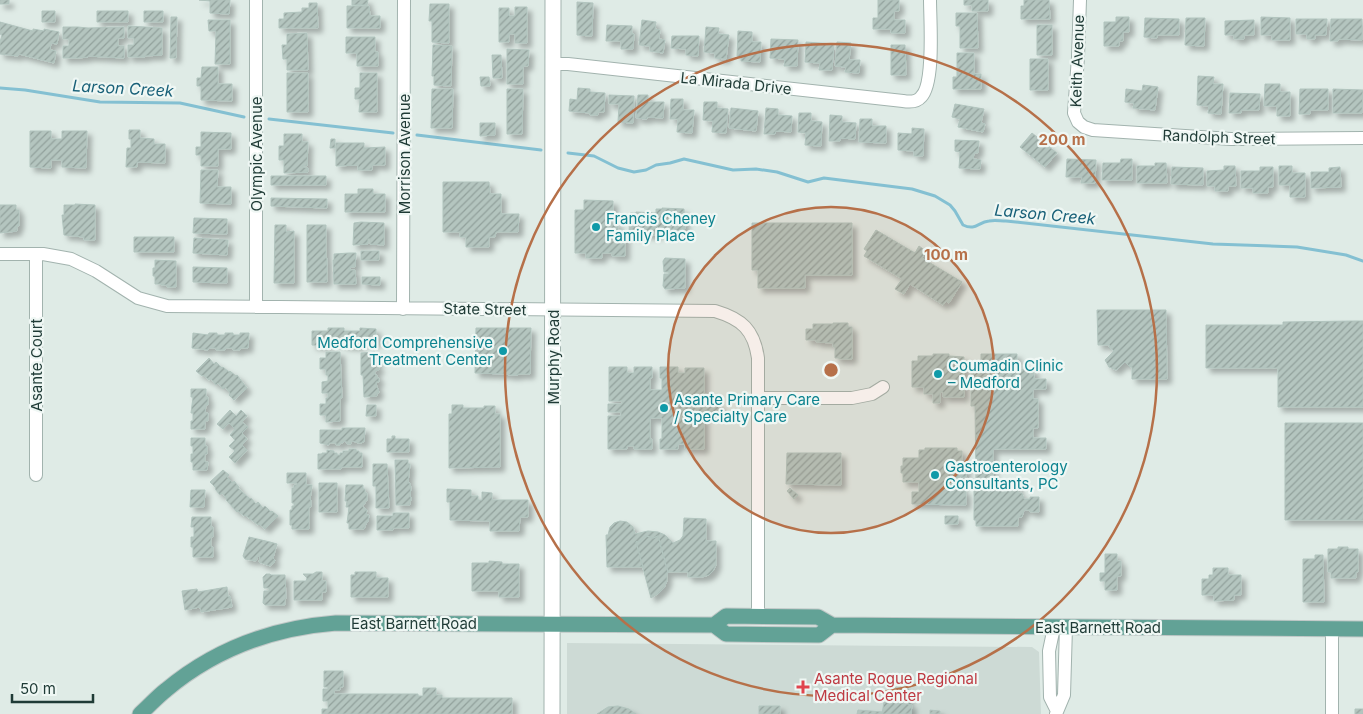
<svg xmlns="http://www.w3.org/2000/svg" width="1363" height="714" font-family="Inter,sans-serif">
	<defs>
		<pattern id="building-hatch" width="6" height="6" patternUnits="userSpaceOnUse" patternTransform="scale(1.25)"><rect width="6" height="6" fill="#b4c5bf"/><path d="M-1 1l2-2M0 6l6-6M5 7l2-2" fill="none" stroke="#92a19c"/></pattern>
		<filter id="shadow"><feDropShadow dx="4.5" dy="4.5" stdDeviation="2.5" flood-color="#0004"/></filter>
	</defs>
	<rect width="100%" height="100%" fill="#dfebe6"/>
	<path fill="#cddad5" d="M567,643L1032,647L1039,652L1041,714H567Z"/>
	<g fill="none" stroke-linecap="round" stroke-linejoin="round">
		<path stroke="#84c0d2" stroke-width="3" d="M0,88L25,90L100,102L180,103L244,117
			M269,119L393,133
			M417,135L541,150
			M568,153L594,156L618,168L634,172L646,170L656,165L670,163L684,159L733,170L756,169L777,172L808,182L824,178L912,189L935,196L950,205L955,211L963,225C976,231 978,222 989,221C995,220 1000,221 1006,221L1213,244L1297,247L1346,255L1363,261"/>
	</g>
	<path fill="url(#building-hatch)" stroke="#b1c4be" filter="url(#shadow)" d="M0,0H9V4H0Z
		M199,0H230L229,14L210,13V1Z
		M352,0H368L367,5H352Z
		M878,0H899V11H894V20H905V33H891V29H873V18H878Z
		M964,0H988V11H972V5H964Z
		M1024,0H1049L1050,19H1021V6H1024Z
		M577,2L593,3L592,36L577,35Z
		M309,3H317L318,28H279V19H284V13L302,12V8H309Z
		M430,4H449V43L432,42V21H429Z
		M347,6H369L370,16H380V28H347Z
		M515,7H527V43H515V34H509V42H499V8H509V16H515Z
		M42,11H55V22H42Z
		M97,11H128V22H97Z
		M144,11H163V22H144Z
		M956,13H977L978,48H960V26H956Z
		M171,17H177L176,58H170Z
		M1116,17H1129V32H1123V41H1119V46H1104V22H1116Z
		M1261,17L1290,18V40H1272V35H1261Z
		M1145,18L1179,19V35H1157V38L1144,37Z
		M1186,18H1205L1204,46L1185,45Z
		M1296,19H1327L1326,35H1315V39H1307V34H1296Z
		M1331,19H1362V40L1338,39V41H1330Z
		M208,20H230V64H215L216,31H209Z
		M642,20L656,22L655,29L660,30L659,39L665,40L663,53L650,51V46L639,45Z
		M1254,20V35H1244V39H1234V35H1225V21Z
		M0,22L33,31V29L44,31V29L59,32L57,44L51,43L50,50L56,51L54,63L19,54L18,56L0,54V42L2,35L0,34Z
		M607,25L632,26V34H634L633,49H621V41H606Z
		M1037,25H1052V55H1037Z
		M128,26L162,28V55L145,56V57H128V45H134V38H128Z
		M63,27H78L88,28L124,27V38H118V46H124V58L88,56V57L78,58H63V46H69V39H63Z
		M706,27L719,28L718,34L729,35L726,59L715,58V53L704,52Z
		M738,31L752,32V42H761L760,62L741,61V57L737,56Z
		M307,33L308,70H287V59H283L282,45H287V34Z
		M672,36H699L698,56L686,55V49L671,48Z
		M346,37H375V52H378V66H357V53H346Z
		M771,39L798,40L797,66H784L785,59L770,58Z
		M806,42L834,44L832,70H819L820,63L805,62Z
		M837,42L851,43L849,60H860L859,73L845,72L846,67L835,66Z
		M433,45L452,46L451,86L434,85V76H432Z
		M891,45H905L906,75H891Z
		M507,49L529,50L528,66H523V84H507Z
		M957,53H974V74H981V89H953V77H957Z
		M492,55H501L502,78H493Z
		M1030,59H1048V90H1030Z
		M202,67H218V84H232V101L201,100V86H197V78H201Z
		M287,73H308V112H287Z
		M360,73H377V112H359L360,99H355V88H360Z
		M1198,76L1214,77L1213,84H1223L1221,114L1208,113L1209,106L1197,105Z
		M480,77H489L490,86H481Z
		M1265,84H1280V92H1290V116H1277V106H1264Z
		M1143,85L1158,87L1155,110L1133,108L1134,103L1125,102L1126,89L1142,91Z
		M578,88L590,89V92L605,93L604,112H598V115H590V113L569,111L570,99L577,100Z
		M432,89H453L452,128H431Z
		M507,89H523L522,134H507Z
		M1300,89H1328V110H1310V114H1299Z
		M1333,89L1363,90L1362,113H1333Z
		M1230,93L1260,94L1259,110H1241V113H1229Z
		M609,95L634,96L633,123L618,122L619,104H609Z
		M638,95H648V102H664L663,118L647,117V119L636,118Z
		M671,99H683V110H694L692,133L677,132L678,119H670Z
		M704,102H717V108L728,109L726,133L712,132L713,121L703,120Z
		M955,104L984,109L981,123L985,124L983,132L958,127L960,119L952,117Z
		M731,108L758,111L756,131L729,128Z
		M766,108L778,109V115L792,116L791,132L776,131L775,134H764Z
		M799,113H811V121L822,122L821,146L805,145L806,133L798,132Z
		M830,115L842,116V122L856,123L855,139L840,138V141H829Z
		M860,119H872V126H886V143L859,142Z
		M480,123H495V135L480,136Z
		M912,128L924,129L923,156H914V151L898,150V133L912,134Z
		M129,130H140V138L154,139V144H165V163L137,162V167H126L127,148H131V139H129Z
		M30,131H51V139H62V131H87L86,168L62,167V160H51V168L30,167Z
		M201,132L231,133V149H218V166H201V155H196V147H201Z
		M1032,133L1057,153L1045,167L1020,147Z
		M284,134H302V142H308L307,166H302V167L308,168V172L284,173V160H279V146H284Z
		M331,139H335V148H330Z
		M955,140L979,141L978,153H974L973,159L981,160L980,169L959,168L960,152L955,151Z
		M336,143H364V148L385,147V165H372V170H358V165L336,166Z
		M1067,159L1096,160L1095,183H1081L1082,177H1066Z
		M1121,159H1132V180H1102L1103,163H1120Z
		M1155,163H1166L1167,183H1137V166H1155Z
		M1224,166H1235L1236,186H1228V191H1215V186H1207V171L1224,170Z
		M1279,166H1292V173H1305V197H1290V185H1279Z
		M1172,167L1203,168V185L1171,184Z
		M1260,167H1273V187H1268V193H1253V188H1241V171H1260Z
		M1340,167L1341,187L1311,188V172H1329V168Z
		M201,170H218L217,187H231V204L200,203Z
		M271,176H326V185H271Z
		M443,182H489L490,194H501V214H519L518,232H496L495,237H489V247H466V237H460V232H443Z
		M358,189H373V194H385V212H345V194H358Z
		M271,198L327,199V208L271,206Z
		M584,200L613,201V218H606V223H618V230H625V256H612V253H602V258H586V253H575V210H584Z
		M75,204L95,205V240H84V237L64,235L62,215H64V205H75Z
		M0,205H16V210H19V226H17V231L0,233Z
		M662,208L684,209L685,229L683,231L671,230V225H669V230L665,231L660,230L656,226V209H662Z
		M636,212L656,213V226L660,230V232L657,235L645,234V229H643V234L631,235L629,232L630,213H636Z
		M194,218L227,219V234L193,233Z
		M361,222L384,223V245L370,244V239H368V244L353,245L354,223Z
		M752,223H852V275H805V288H758V270H752Z
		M275,225H286V232L294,231V283H274Z
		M307,225H326V258H327V282H307Z
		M876,230L915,253L919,246L926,251L922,258L962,282L949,303L946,301L943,305L910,284L904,294L895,289L902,279L864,256L867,251L864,249Z
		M134,237H174V252H134Z
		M194,238L228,240L227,255L193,253Z
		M361,251H379V260H361Z
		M349,253H356L355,267H350V270H355L356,284H334L333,260H334V254Z
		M665,258L685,259V288L665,289L663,286L664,274H669V272H664L663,261Z
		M155,260L176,261V287H167V285H161V284H155V276H153V268H155Z
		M193,267L227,268V283L193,282Z
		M362,277H380V285L362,284Z
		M1097,310H1166L1167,379H1132V367H1130L1125,362L1116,370L1109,367L1105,360L1114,351L1109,347L1110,345H1098Z
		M1352,321H1363V407H1278V368H1206V325H1283V322Z
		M833,323H848V327H852V359H839V358H835V347H833V343L816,342V340H806V329H813V324H833Z
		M328,328H344V331H360V328L376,329V343L360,342V346L343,345V343L328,342V346L312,345V331H328Z
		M476,328H531L530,374H518V375H508V374L475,373Z
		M193,333L208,335L209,333H217V335H225V333H233V335H240V333H249L248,348H240V350H233V348H225V350H216V348H209L208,350L192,348Z
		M326,352H340L342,398H340V421L326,422V415H320V404H326V398H328V393H322V382L328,381V375H326V369H320V358H326Z
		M375,352V356H378V362H376V366H379V370L375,371V375H377V378H379V382H376L377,388H378L379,393H377V396L364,397L363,375H361V353Z
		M933,354H949V356L964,357V397H943V392H940V403H933V394H924V387H912V361H918V356H933Z
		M981,354H1017V369H1034V379H1046V389H1033V399H1038V428H1033V438H1046V449H993V484L1018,483V493H1022L1024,499H1030V497H1039V512H1030V510H1024L1022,517H1018V526H976V520H974V483H976L975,406H971V363H981Z
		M209,358L214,364L216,362L222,368L223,367L229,372L230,371L236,376L237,375L247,388L234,400L229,395L230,393L225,387L223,389L218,383L216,385L211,379L209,380L203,375L202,376L196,371Z
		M609,367H627V373H634V367H652V378H650V390H662V378H660V367H678V373H685V368H704V401H691V404H720V413H690V416H704V449H685V444H678V449H660V439H662V418H650V439H652V449H634V446H627V449H608V416H621V412H608V404H622V401H609Z
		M191,389H206V397H208V405H206L205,413H208V421H205V429H191V421H193V413H191L193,397H191Z
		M367,405H376V416H366Z
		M452,405H463V408H484V406H495V414H500V467L449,468V414H452Z
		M230,410L236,416L241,410L247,416L242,422L248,427L242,433L247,439L242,445L247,450L235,463L229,457L235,451L229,446L235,440L230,435L235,429L229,423L223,429L217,424Z
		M1285,423H1363V520H1285Z
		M342,428H365L364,442H362V443H357V442L351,441V444H347V442L343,441V443H340V445H336V443H329V445L320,443V430H342Z
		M392,436H395V439H409V452H387V439H392Z
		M191,438H205V446H207V454H205V462H208L207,470H193V462H191V454H193V446H191Z
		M925,448H957V451H962V462H966V477H962V491H966V505L912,504V492H919V482H903V473H901V466H903V458H919V450H925Z
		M349,449H356V451H359V453H362V467H341V469H318V454H322V453H327V450L334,451V453H337V455H340V453H343V451H349Z
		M787,453H841V485L786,484Z
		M395,460H408V464H410L408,483H410V486H411L410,497H411V501H410V505H396Z
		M373,464H387L389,508H376V486H373Z
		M223,470L229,475L227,477L233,483L234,481L239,487L238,488L250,499L251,498L256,504L258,502L263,508L265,506L271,512L272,511L278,516L265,529L259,524L258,525L245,515L244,516L238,511L237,512L226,500L227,499L222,493L220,495L215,489L216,488L210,482Z
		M287,473H306V485H312L310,500H311V507H309V529H292V525H290V510H292V506H294V503H292V488H294V485H297V483H287Z
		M319,483H337V512H319Z
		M346,485H363V489H365V493H367V501H365V504H363V507L367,510L366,515H369L368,522H367L364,529H349V523H347L349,507H346L347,501H345Z
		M790,488L798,495L794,499L787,491Z
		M447,489L471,490V496H478V500H482V492L492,493V500H528V517H520L519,531H490V521L450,520V502H447Z
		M191,490H205L204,507H190Z
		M393,513H409V528H393V530H377V516H393Z
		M945,516H958V524H945Z
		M192,517H211V527H213V537H211V547H213V557H193V547H191V537H194V527H191Z
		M684,518L706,519V541H716V565L713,571L709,575L702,577H688V572H668L658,536L653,538L646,536L644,537L641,541L636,542L643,567H607L606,535H608L610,527L614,523L620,521L627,522L633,527L635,534L648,531L658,532L665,535L673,543L680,540L683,536Z
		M646,536L653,538L658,536L668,573H667V581L664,588L659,593L651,598L636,542L641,541L644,537Z
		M249,537L270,542L277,544L273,558L275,560L274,563L270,566L259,562L260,557L258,556L256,561L245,559L243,556Z
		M1338,547H1348V549H1358V572H1356V578H1331V572H1328V549H1338Z
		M1105,554H1117V561H1121V576H1117V590H1105V581H1100V573H1105Z
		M1315,555H1323L1324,602H1303V559H1315Z
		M489,561L502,562V564H519V597H499V591H472V563H489Z
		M1213,568H1228V575H1241V595H1234V600L1214,601V595H1202V579H1209V575H1213Z
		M316,572H322V581H326V592H322V600H294V581H306L307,578L303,574H313Z
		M355,572H376V578H388V597H351V575H355Z
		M266,574H270L271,575H285L286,599H285V605H265L263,603L264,591H269V588H264L263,577Z
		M227,587L228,597L230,596L232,607L201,612L200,607L185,610L182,591L197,589L198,592Z
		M324,671H343V687H340V690H334V694H418V696H423V688H436V695H442V698H512V714H322V709H328V701H323V689H328V687H324Z
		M891,687L909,689L907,704L912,705L911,714H882L884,702L889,703Z
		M618,706L629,709L636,714H597L608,707Z
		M759,706H780V714H759Z
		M1355,709H1363V714H1355Z
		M858,710L883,712L882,714H857Z
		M930,710L940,711V714H930Z"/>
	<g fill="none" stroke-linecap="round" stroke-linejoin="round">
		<g stroke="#a2b3ae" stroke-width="14">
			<path id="minor" d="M1080,0L1078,57L1074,113L1078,122L1084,127L1093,130L1231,139L1363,138
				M553,64H568L903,101C909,102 917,102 921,97C935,84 930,20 930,0
				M0,254H43L71,259L96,271L138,298L167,306L715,311C742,319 754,330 758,358V616
				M36,254V475
				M256,307V0
				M403,309L404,0
				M758,398H852L872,394L883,387
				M1054,627L1049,651L1050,697L1057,711
				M1056,714L1064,695L1066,627
				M1332,714V629"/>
		</g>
		<g stroke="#a2b3ae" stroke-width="17">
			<path id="tertiary" d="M552,714L553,0"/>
		</g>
		<g stroke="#c0c8c7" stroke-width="17">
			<path id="primary" d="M714,625L726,634L819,635L832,625
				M140,714C149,706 157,697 166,690C215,649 272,628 336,623L714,625L726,616L818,617L832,625L1363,629"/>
		</g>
		<use href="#minor" stroke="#fff" stroke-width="12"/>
		<use href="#tertiary" stroke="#fff" stroke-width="15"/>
		<use href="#primary" stroke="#62a296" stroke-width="15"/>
	</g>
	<circle cx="831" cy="370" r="163" fill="#b67049" fill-opacity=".12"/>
	<g fill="none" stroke="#b67049" stroke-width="2.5">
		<circle cx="831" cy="370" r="163"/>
		<circle cx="831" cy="370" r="326"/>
	</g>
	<g fill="#0f9aa8" stroke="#eff7f4" stroke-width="2">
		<circle cx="596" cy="227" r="5"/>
		<circle cx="503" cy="351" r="5"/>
		<circle cx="938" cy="374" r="5"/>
		<circle cx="664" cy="408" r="5"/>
		<circle cx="935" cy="475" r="5"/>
	</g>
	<path fill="#e0444e" stroke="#eff7f4" stroke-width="2" d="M800.5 679.5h5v5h5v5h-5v5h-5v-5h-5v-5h5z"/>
	<g text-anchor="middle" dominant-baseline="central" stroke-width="4.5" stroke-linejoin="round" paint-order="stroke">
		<g font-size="15" fill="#1f3b36" stroke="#eff7f4">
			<text transform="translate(1077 61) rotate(-88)">Keith Avenue</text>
			<text transform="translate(736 83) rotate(6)">La Mirada Drive</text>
			<text transform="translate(1219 137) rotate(2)">Randolph Street</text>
			<text transform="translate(256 154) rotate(-90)">Olympic Avenue</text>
			<text transform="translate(404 154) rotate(-90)">Morrison Avenue</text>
			<text transform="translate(485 309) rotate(1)">State Street</text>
			<text transform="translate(553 357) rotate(-90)">Murphy Road</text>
			<text transform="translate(36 365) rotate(-90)">Asante Court</text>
			<text x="414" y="623">East Barnett Road</text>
			<text x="1098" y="627">East Barnett Road</text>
		</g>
		<g font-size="15" fill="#0d838f" stroke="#eff7f4" text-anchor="start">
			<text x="606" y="218">Francis Cheney<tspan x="606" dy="17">Family Place</tspan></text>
			<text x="493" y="342" text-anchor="end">Medford Comprehensive<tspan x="493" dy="17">Treatment Center</tspan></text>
			<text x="948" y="365">Coumadin Clinic<tspan x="948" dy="17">– Medford</tspan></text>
			<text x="674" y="399">Asante Primary Care<tspan x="674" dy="17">/ Specialty Care</tspan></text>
			<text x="945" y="466">Gastroenterology<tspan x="945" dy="17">Consultants, PC</tspan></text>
		</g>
		<g font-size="15" fill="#be3a42" stroke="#eff7f4" text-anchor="start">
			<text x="814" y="678">Asante Rogue Regional<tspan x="814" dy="17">Medical Center</tspan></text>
		</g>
		<g font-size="16" font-style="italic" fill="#186078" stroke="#eff7f4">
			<text transform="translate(123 88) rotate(3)">Larson Creek</text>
			<text transform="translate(1045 214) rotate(5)">Larson Creek</text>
		</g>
	</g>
	<circle cx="831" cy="370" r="8" fill="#b67049" stroke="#eff7f4" stroke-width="2.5"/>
	<g font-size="15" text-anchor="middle" font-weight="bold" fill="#b67049" stroke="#eff7f4" stroke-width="4.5" stroke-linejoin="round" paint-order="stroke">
		<text x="1062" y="145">200 m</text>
		<text x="946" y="260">100 m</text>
	</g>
	<path d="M12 694v8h81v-8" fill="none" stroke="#1f3b36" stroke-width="2.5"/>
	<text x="20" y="694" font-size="15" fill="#1f3b36" stroke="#eff7f4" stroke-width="4" paint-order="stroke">50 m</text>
</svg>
